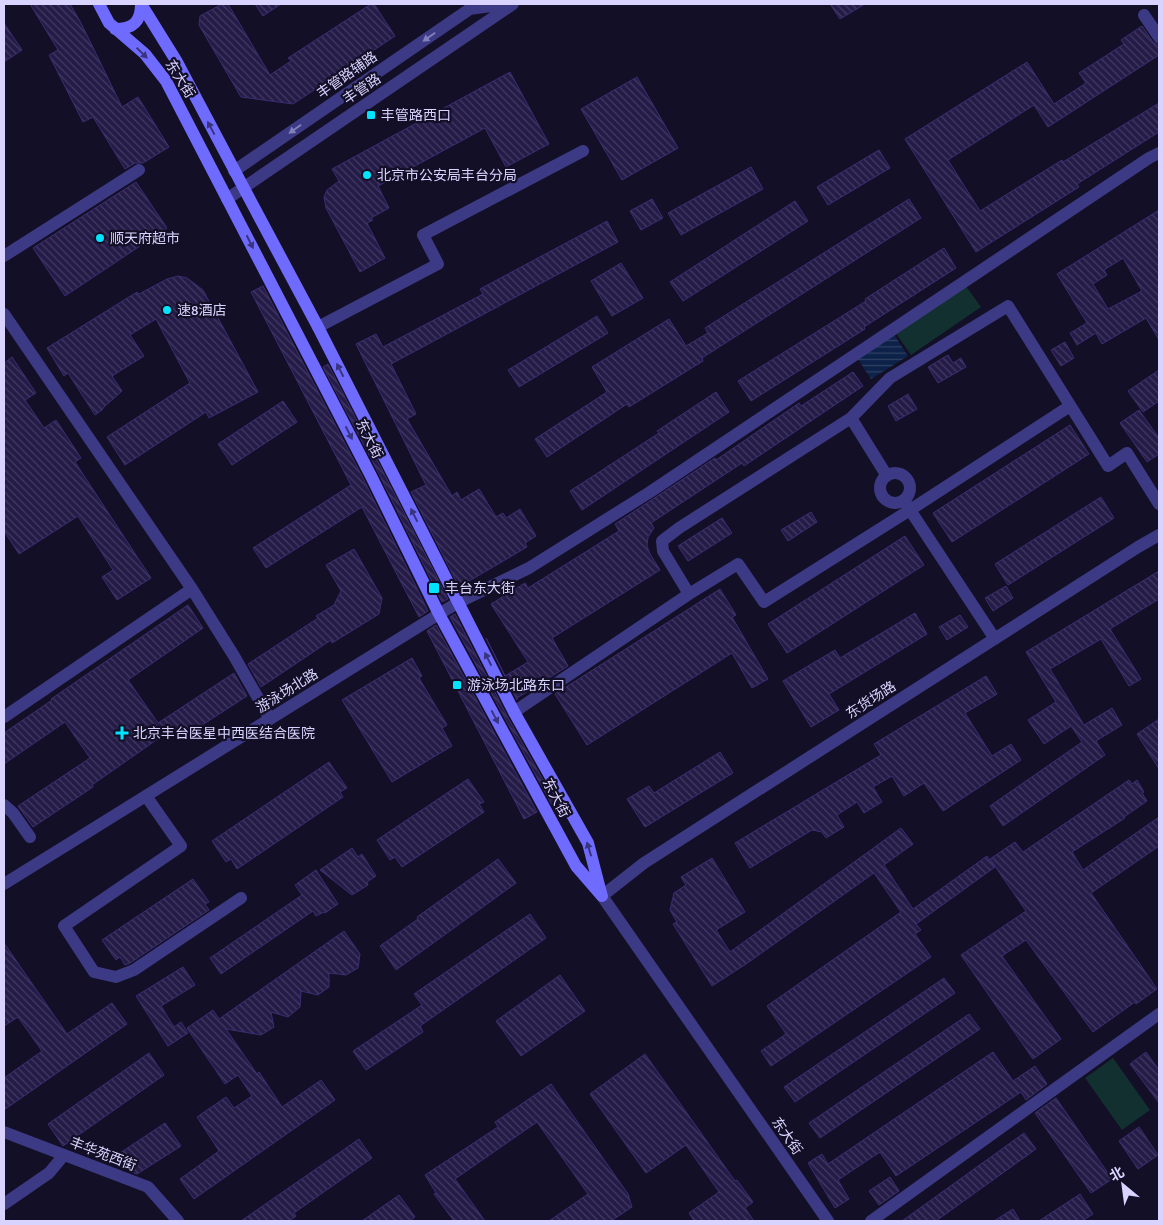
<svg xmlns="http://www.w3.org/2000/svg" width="1163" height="1225" font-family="Signika,'Noto Sans SC',sans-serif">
	<defs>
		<pattern id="water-rules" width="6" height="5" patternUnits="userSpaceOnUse" patternTransform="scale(1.25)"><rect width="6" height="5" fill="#0c2248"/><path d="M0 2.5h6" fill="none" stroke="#2f4163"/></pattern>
		<pattern id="building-back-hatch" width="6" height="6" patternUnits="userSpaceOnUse" patternTransform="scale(1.25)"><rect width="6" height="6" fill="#241b47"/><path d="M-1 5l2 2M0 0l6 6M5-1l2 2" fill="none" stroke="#433b63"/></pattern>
	</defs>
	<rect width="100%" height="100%" fill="#130f26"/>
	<path fill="#12302f" d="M965,285L981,307L911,355L895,332Z
		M1113,1058L1150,1110L1122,1130L1085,1078Z"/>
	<path fill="url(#water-rules)" d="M893,333L908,356L871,379L856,356Z"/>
	<path fill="url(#building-back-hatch)" stroke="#3b2d73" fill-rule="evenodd" d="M30,4H70L81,23L122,107L138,97L169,147L143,163H135L125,169L93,117L83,122L49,55L58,50Z
		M222,4H228L270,75L291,61L288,58L371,4H374L395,36L293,104L241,97L199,25L200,16Z
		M255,4H281L263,16Z
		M830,4H865L840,19Z
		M4,23L22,50L4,62Z
		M1142,26L1153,42L1159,45V55L1048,127L1034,105L948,160L980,211L1062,160L1063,162L1159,103V132L1077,184L1079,187L976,252L905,139L1027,62L1054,104L1086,83L1079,73L1124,44L1121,40Z
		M510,72L549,144L506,167L485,128L378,186L389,208L371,218L373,220L367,223L385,258L360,272L326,208L324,197L327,190L339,181L332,169Z
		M637,77L678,148L622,180L581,109Z
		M879,150L890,168L828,205L817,187Z
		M751,167L763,189L681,235L668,213Z
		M136,182L167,228L65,296L33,248Z
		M652,199L663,218L641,230L630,211Z
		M909,199L921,218L702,358L703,361L629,407L627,404L547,457L535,439L607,392L592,367L669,319L686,346L708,333L705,328Z
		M795,201L808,221L683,301L670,282Z
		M1159,210V340L1146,318L1102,344L1096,333L1077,345L1070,333L1087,323L1057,274ZM1123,258L1142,291L1108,309L1093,284L1107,275L1104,270Z
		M607,221L618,242L391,364L416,414L407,419L452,496L457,492L461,500L479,489L496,517L503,513L506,518L520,509L536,536L525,543L527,547L459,587L411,492L426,485L356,344L376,334L383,347L483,294L480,289Z
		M944,248L956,268L864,327L865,329L751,401L738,381L866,301L865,299Z
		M621,263L643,298L612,316L591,281Z
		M178,276L187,278L203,290L258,392L209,418L206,412L125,465L107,437L190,383L156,319L130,335L144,356L112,376L122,391L104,407L102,410L95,415L68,373L64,376L47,348L137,292L139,294L167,279Z
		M263,286L364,480L428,611L419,617L362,507L266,568L253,548L351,485L251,292Z
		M597,316L608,333L519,387L508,370Z
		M1065,342L1074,358L1061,366L1051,350Z
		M948,355L953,363L961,358L966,367L938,383L928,367Z
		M12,357L36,393L25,400L44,428L56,420L81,458L75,462L151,578L117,600L102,577L113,570L78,516L19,554L4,531V363Z
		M328,364L448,599L442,602L378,472L323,367Z
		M1159,370V401L1143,412L1128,391Z
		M853,372L863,386L744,466L742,463L651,523L654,528L648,537L647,546L650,554L660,570L552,638L568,666L517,698V700L486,638L505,676L528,662L491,604L525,583L528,588L619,531L615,524L715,458L716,460L799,403L801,406Z
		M716,392L729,412L582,510L570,491L659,433L657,431Z
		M908,394L917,409L896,421L888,406Z
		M283,401L297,422L232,465L218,444Z
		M1139,410L1159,438V454L1147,462L1120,423Z
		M1070,425L1089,454L952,542L933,513Z
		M1101,497L1114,518L1008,585L995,564Z
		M811,512L817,522L788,541L781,530Z
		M722,518L732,533L688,561L678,546Z
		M905,536L924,565L787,653L768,624Z
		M354,549L382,598L379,614L332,643L331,640L261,687L248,664L318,618L316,616L334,605L341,591L326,565Z
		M1159,571V599L1110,629L1141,679L1129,686L1101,639L1050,669L1084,725L1112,708L1122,725L1096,741L1105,755L1003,826L990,806L1082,742L1071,726L1044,744L1028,720L1056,702L1026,652Z
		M1006,586L1013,598L993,611L985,598Z
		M720,589L736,615L732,617L768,679L752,688L732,653L587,745L555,694Z
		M188,605L203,628L128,680L158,723L234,673L247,696L179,740L172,729L92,785L93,787L33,827L18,806L90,758L65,722L4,764V733L52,700L51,699Z
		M915,613L927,634L829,694L839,710L811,727L783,681L835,650L840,658Z
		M455,614L507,716L556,803L552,805L450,617Z
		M960,615L968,627L947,640L939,627Z
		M436,625L537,812L524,819L427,631Z
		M412,658L422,676L419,678L447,725L442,728L452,746L392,782L342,700Z
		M986,676L997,694L965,713L992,756L1011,744L1021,760L943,811L924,783L904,796L892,776L873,787L882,802L864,813L857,802L837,815L844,827L826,838L822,832L812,830L750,868L735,843L881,755L874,744Z
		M1159,719V769L1137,734Z
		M720,752L733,773L645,827L627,799L649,786L654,793Z
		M329,762L347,788L340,792L343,797L237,869L231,859L226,862L212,841Z
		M468,779L484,802L479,804L484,812L402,867L395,857L390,860L377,840Z
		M1129,780L1132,784L1137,780L1144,792L1142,793L1147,801L1124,817L1125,818L1072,852L1083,870L1159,817V846L1091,893L1157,989L1136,1004L1135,1002L1093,1032L1026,940L1002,956L1061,1039L1033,1059L961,955L1026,911L990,859L1015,842L1023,852Z
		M901,828L913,844L884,865L913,909L987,856L995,867L916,924L921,930L915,934L931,957L771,1066L761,1051L786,1034L767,1006L901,912L874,873L746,964L712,986L673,924L677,922L670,910L674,893L686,885L681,877L712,858L745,912L716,930L730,952Z
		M352,848L358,857L362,854L376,876L367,882L368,885L352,895L320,870Z
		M498,859L516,883L396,970L380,946L418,919L417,917Z
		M316,870L338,904L325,913L324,912L316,916L313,911L221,974L210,958L302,895L295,885Z
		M193,879L209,902L205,904L209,910L130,963L125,965L120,957L116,960L102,940Z
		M530,914L546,938L420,1026L423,1032L366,1070L353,1051L422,1005L414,994Z
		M344,931L360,954L358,968L346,975L329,973V987L318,995L301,991L300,1007L288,1017L271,1012L274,1027L261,1035L226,1029L257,1074L259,1072L282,1107L321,1080L335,1100L194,1199L180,1179L219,1151L197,1117L226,1097L234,1108L252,1096L238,1075L225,1084L187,1028L213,1010L219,1019Z
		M4,943L67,1034L112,1003L127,1024L4,1110V1078L42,1051L18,1017L4,1026Z
		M183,967L195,985L161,1006L174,1027L181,1022L188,1033L168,1046L136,996Z
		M560,975L585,1011L521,1056L496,1021Z
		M944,978L955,993L795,1102L784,1087Z
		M969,1014L980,1029L820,1138L809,1123Z
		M993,1052L1013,1081L1035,1066L1047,1084L1026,1100L1021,1092L896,1176L880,1152L838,1180L849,1199L835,1208L808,1163L822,1154L828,1164Z
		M1146,1052L1159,1070V1103L1130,1064Z
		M149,1053L164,1075L63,1146L48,1124Z
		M645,1054L735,1181L737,1180L753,1202L745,1208L754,1221H694L689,1213L719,1192L686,1145L646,1173L590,1094Z
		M551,1084L628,1194L632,1207L611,1221H549L588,1194L537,1122L455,1179L485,1221H454L434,1194L436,1193L425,1175L498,1127L495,1122Z
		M1056,1098L1112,1179L1091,1193L1035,1113Z
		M165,1123L181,1146L137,1174L134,1173L120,1153Z
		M1139,1127L1158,1155L1138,1169L1119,1141Z
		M1024,1133L1036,1149L936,1221H902Z
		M359,1139L372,1158L294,1213L296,1216L289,1221H241Z
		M890,1177L899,1191L879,1205L869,1191Z
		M1080,1194L1093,1214L1082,1221H1039Z
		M399,1195L415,1217L410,1221H362Z
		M1013,1209L1020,1221H994Z"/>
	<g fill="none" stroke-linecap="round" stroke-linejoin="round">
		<path stroke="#3d3a85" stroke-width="12" d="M1144,15L1159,37
			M4,256L139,170
			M4,314L192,589L4,717
			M318,327L438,264L423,235L583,151
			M851,418L887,476
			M880 488a15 15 0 1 1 30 0a15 15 0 1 1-30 0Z
			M904,500L910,510L1070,406
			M192,589L234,656L270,719
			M689,594L738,564L764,602L910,510L995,639
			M514,712L689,594L663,551L662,541L679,528L851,418L890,378L1008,306L1108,466L1127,453L1159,504
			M146,796L181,846L64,926L94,972L116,977L134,970L241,898
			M4,805L13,813L30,837
			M4,884L439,614L459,602L529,568L650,492L1149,158L1159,153
			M602,896L644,863L1138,547L1159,535
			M4,1132L148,1187L178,1221
			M4,1204L49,1173L64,1155
			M871,1221L1159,1014"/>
		<path stroke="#3d3a85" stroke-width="12" d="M469,9L506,4
			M234,171L477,4
			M227,199L513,4
			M602,896L828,1221"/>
		<path stroke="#6f6bff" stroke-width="12" d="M99,4L109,23L145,54L166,81L371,476L439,614L576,866L602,896
			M141,4L177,62L256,211L318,327L514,712L588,843L601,893
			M115,29C133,29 141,22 141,4"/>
	</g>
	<defs><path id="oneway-solid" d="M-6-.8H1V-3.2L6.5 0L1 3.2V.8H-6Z" transform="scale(1.25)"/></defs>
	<g fill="#837fbc">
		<use href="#oneway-solid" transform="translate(429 37) rotate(145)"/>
		<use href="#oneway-solid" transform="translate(295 129) rotate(145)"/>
	</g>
	<g fill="#38347d">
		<use href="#oneway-solid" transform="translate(142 53) rotate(44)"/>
		<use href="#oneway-solid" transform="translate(211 128) rotate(-118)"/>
		<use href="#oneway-solid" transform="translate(250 242) rotate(63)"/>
		<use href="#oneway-solid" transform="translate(340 370) rotate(-117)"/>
		<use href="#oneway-solid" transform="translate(349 433) rotate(63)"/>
		<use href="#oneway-solid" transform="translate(414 515) rotate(-117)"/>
		<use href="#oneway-solid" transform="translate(488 659) rotate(-117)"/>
		<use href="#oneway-solid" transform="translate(495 717) rotate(62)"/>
		<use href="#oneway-solid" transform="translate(589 849) rotate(-107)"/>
	</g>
	<g fill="#00e5ff" stroke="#130f26" stroke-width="2">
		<rect x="366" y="110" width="10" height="10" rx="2.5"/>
		<circle cx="367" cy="175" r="5"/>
		<circle cx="100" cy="238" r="5"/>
		<circle cx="167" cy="310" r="5"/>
		<rect x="428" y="582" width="12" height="12" rx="2.5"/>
		<rect x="452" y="680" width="10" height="10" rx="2.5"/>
		<path d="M119.5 725.5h5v5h5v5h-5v5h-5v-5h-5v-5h5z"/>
	</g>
	<g text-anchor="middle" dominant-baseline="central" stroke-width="4.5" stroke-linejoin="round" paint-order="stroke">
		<g font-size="14" fill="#d9d4ff" stroke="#130f26">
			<text transform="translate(347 75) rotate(-35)">丰管路辅路</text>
			<text transform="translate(180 79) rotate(58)">东大街</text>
			<text transform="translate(362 89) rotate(-34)">丰管路</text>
			<text transform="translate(369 439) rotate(63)">东大街</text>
			<text transform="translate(287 691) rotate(-32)">游泳场北路</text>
			<text transform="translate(871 700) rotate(-33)">东货场路</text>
			<text transform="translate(556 798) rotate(62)">东大街</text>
			<text transform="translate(787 1136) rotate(55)">东大街</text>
			<text transform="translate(103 1154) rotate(21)">丰华苑西街</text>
		</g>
		<g font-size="14" fill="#d9d4ff" stroke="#130f26" text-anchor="start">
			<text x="381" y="115">丰管路西口</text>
			<text x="377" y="175">北京市公安局丰台分局</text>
			<text x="110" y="238">顺天府超市</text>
			<text x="177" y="310">速8酒店</text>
			<text x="445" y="588">丰台东大街</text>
			<text x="467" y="685">游泳场北路东口</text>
			<text x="133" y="733">北京丰台医星中西医结合医院</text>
		</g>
	</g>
	<rect width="1163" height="1225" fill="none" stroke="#d9d4ff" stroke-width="10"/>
	<g transform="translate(1123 1185) rotate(331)" stroke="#130f26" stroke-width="4" paint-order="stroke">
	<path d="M0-4L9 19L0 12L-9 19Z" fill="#d9d4ff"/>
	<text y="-8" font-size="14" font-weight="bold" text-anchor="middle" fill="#d9d4ff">北</text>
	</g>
</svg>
